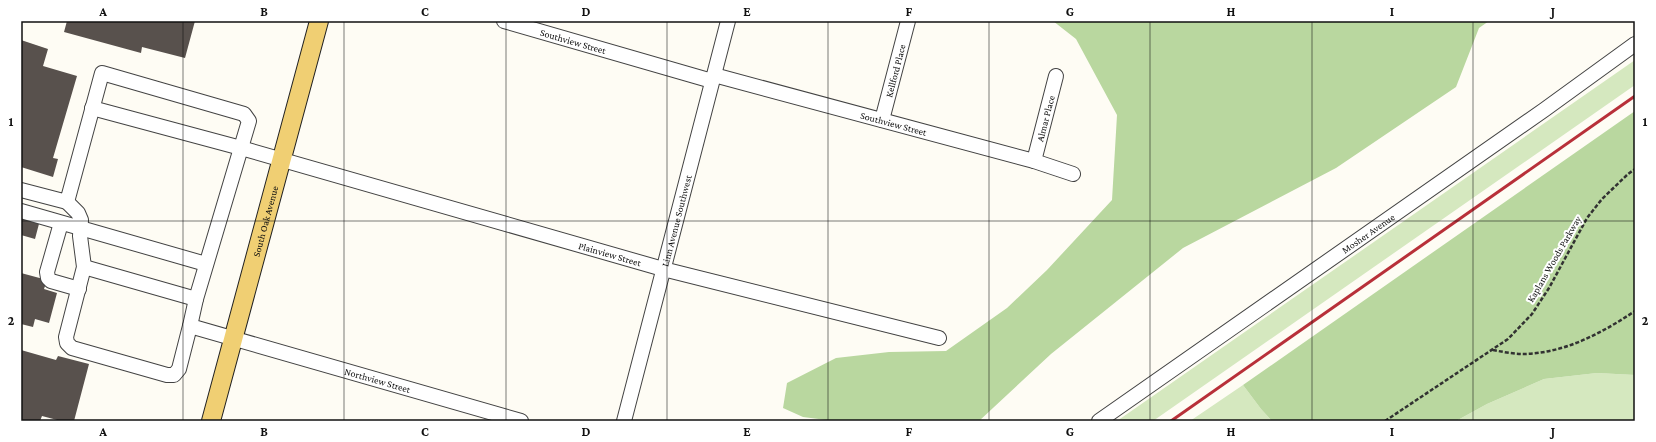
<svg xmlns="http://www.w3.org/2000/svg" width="1656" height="442" font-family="'Crimson Pro',serif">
	<rect width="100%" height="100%" fill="#fefcf4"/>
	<path fill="#d5e8bf" d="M1635,60V85L1153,421H1117Z
		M1597,373L1635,375V421H1456L1487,404L1544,379Z
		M1243,385L1261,409L1272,421H1190Z"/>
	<path fill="#b9d79f" d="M1053,21H1489L1479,28L1456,87L1336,168L1183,248L1051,354L979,421H834L803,417L783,408L787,383L836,358L889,352L946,351L1007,308L1047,270L1112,200L1117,115L1076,39Z
		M1635,111V375L1597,373L1544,379L1487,404L1456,421H1272L1261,409L1243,385Z"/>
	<path fill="#58514d" d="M67,21H195L185,58L142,47L141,53L64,32Z
		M21,40L48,49L43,66L77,76L53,158L58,159L53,177L21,167Z
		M21,214L40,220L35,239L21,235Z
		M21,273L47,280L44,289L57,293L49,323L35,319L33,327L21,324Z
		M21,350L56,360L58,356L89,364L74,421H61L42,416L40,421H21Z"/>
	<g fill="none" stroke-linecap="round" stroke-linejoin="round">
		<g stroke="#434343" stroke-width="16">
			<g id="minor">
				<path id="s1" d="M504,21L712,81"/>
				<path id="s2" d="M714,75L1034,161L1073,174"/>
				<path id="s3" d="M92,108L241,148L663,269L939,338"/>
				<path id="s4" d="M882,120L908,21"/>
				<path id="s5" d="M1034,161L1056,76"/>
				<path d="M21,190L67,202L102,73L244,114L249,121L196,299L190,326"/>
				<path id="s6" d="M67,202L78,213L81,220L80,236L84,267L66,337L67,343L72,348L167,375H174L179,369L190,326L521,421"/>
				<path d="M21,211L206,264"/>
				<path d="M61,223L47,272L48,278L51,281L79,289"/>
				<path d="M84,267L196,299"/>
				<path id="s7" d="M624,421L728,21"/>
				<path id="s8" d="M1099,421L1544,110L1635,44"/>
			</g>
		</g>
		<g stroke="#212121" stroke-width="20">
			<g id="major">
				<path id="s9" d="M211,421L319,21"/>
			</g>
		</g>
		<path stroke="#323232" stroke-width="2.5" stroke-dasharray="4 2" stroke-linecap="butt" d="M1493,350C1503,352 1514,354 1524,354C1565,353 1602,333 1635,311
			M1385,421L1508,339L1532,314L1549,288L1587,218L1602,199L1628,174L1635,169"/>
		<use href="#minor" stroke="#fff" stroke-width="14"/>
		<use href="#major" stroke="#f0cf73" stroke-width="18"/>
		<path stroke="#b83039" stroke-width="3" d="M1171,421L1635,96"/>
	</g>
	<path fill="none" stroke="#101010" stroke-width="1" stroke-opacity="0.55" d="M183,21V421M344,21V421M506,21V421M667,21V421M828,21V421M989,21V421M1150,21V421M1312,21V421M1473,21V421M21,221H1635"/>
	<g text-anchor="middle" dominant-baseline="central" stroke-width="4" stroke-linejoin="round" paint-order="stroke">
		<g font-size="10" fill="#101010" stroke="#fff">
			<text stroke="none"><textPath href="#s1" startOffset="72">Southview Street</textPath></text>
			<text stroke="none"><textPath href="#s4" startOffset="51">Kellford Place</textPath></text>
			<text stroke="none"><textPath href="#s5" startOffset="44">Almar Place</textPath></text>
			<text stroke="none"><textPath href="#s2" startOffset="186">Southview Street</textPath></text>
			<text stroke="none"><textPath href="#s9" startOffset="207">South Oak Avenue</textPath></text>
			<text stroke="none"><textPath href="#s7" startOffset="207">Linn Avenue Southwest</textPath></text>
			<text stroke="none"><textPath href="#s8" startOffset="328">Mosher Avenue</textPath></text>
			<text stroke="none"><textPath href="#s3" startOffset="538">Plainview Street</textPath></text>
			<text transform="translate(1554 259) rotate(-60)">Kaplans Woods Parkway</text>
			<text stroke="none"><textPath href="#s6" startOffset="509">Northview Street</textPath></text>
		</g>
	</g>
	<rect width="1656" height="442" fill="none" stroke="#ffffff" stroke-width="44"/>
	<rect x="22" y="22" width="1612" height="398" fill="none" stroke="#101010" stroke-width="1.5"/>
	<g font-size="13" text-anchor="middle" font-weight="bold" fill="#101010">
		<text x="103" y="16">A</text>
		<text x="264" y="16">B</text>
		<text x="425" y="16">C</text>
		<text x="586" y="16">D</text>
		<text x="747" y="16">E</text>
		<text x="909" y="16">F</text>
		<text x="1070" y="16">G</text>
		<text x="1231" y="16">H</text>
		<text x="1392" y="16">I</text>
		<text x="1553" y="16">J</text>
		<text x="11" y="126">1</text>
		<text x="1645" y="126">1</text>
		<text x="11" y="325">2</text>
		<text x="1645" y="325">2</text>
		<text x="103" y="436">A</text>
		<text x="264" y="436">B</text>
		<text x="425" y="436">C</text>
		<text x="586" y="436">D</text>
		<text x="747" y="436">E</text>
		<text x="909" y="436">F</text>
		<text x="1070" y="436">G</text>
		<text x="1231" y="436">H</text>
		<text x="1392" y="436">I</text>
		<text x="1553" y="436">J</text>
	</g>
</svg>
